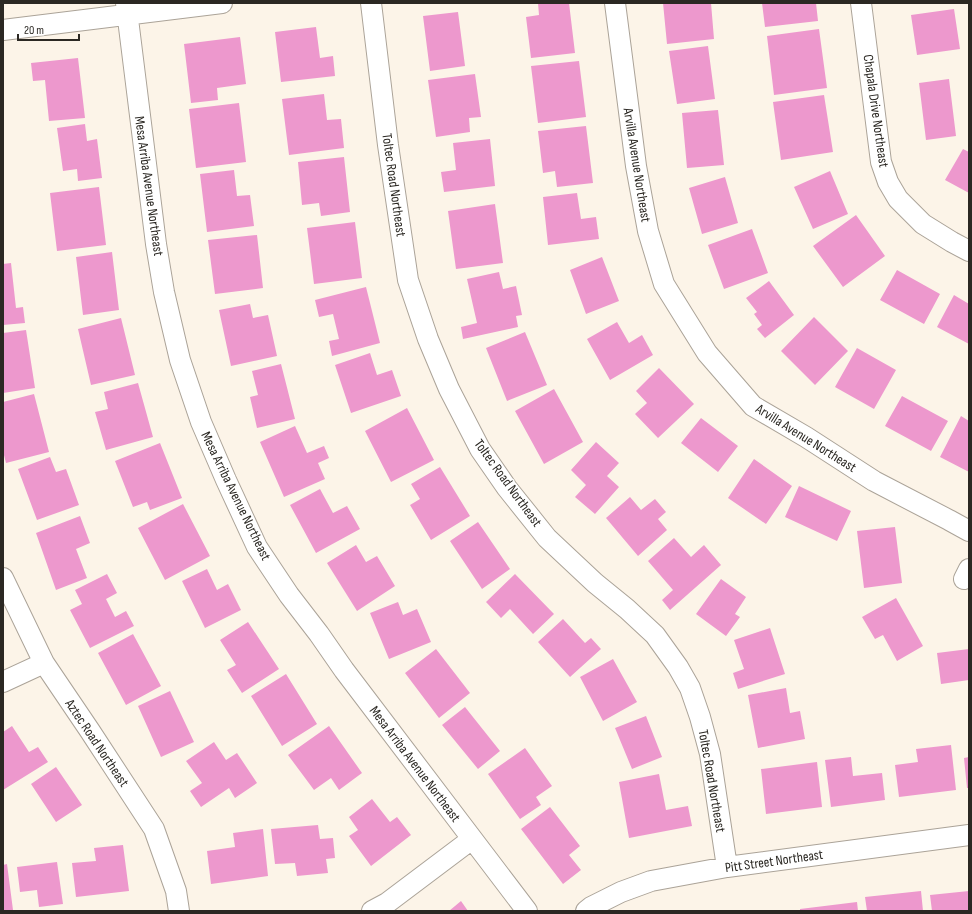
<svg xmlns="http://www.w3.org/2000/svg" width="972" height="914" font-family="'Sofia Sans Condensed',sans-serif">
	<rect width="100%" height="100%" fill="#fcf4e8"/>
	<path fill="#ed98cd" d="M538,3H569L575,53L531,58L526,17L539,15Z
		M663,3H711L714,39L667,44Z
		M762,3H816L818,21L765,27Z
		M954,9L960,49L917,55L911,15Z
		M458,12L465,66L430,71L423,16Z
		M316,27L320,58L333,56L335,76L281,82L275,32Z
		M819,29L827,88L774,95L767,36Z
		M240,37L246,84L217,88L218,100L191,103L184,44Z
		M708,46L715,99L677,104L669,51Z
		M78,58L85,118L49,121L45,80L33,81L31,63Z
		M579,61L586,117L538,123L531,66Z
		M475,74L481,117L469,118L470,132L436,137L428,80Z
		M949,79L956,136L926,140L919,83Z
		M324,94L327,120L341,119L344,148L289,155L282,99Z
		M824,95L833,152L781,160L773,102Z
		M239,103L246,162L196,168L189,109Z
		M718,110L724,165L687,168L682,113Z
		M85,124L87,141L97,139L102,178L78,181L77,169L63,171L57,128Z
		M586,126L593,183L557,187L555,171L543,173L538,131Z
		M490,139L495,186L444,192L441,172L456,170L453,143Z
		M963,149L969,152V193L945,180Z
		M344,157L350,212L321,216L319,203L302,205L298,162Z
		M234,170L237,196L250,195L254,226L207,232L200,174Z
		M830,171L848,214L813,229L794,187Z
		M725,177L738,223L702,234L689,188Z
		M99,187L106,245L57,251L50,193Z
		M577,193L581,219L596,217L599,239L548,245L543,197Z
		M495,204L503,263L456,269L448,211Z
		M856,215L885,256L843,287L813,246Z
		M355,222L362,278L314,284L307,228Z
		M752,229L768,273L724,289L708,245Z
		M257,235L263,288L215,294L208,240Z
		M112,252L119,310L83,315L76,257Z
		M602,257L619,301L586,314L570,270Z
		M11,263L16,308L23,307L25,323L3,325V264Z
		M897,270L940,294L924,324L880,300Z
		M499,272L503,289L516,286L522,315L516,316L518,327L463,339L461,327L477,323L467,279Z
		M769,281L794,315L765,338L757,329L762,325L754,314L757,312L746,298Z
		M366,287L380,343L332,356L329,341L339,339L333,314L319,317L315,300Z
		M954,295L969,304V344L937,327Z
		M250,304L253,318L268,315L277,356L231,366L219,310Z
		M814,317L848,351L815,385L781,351Z
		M121,318L135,375L91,385L78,329Z
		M617,322L629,343L642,335L653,355L610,380L587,339Z
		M26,330L35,388L3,393V333Z
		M525,332L547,385L507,401L486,348Z
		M857,348L896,370L874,409L835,387Z
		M370,353L377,375L392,370L401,396L351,413L335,365Z
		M281,364L295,419L257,428L250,397L258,395L252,371Z
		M659,368L694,404L658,438L635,414L647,403L636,391Z
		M138,383L153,437L106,450L95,412L108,409L104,392Z
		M554,389L583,442L544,464L515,411Z
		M34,394L49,452L6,463L3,451V402Z
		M902,396L948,421L931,451L885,426Z
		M407,408L434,460L391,482L365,431Z
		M961,416L969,421V472L940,457Z
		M701,418L738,446L718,472L681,443Z
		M295,426L307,453L324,446L329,458L318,463L325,479L284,497L260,442Z
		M596,442L619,463L607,476L619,487L595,514L575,497L586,485L571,470Z
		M160,443L182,498L150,510L147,502L133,507L115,461Z
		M50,457L56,472L66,469L79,505L37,520L18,469Z
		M754,459L792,486L766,524L728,498Z
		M440,467L470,516L431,540L410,505L420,499L411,484Z
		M799,486L851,511L837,541L785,517Z
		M320,489L333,513L347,506L360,529L316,553L290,505Z
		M630,497L641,510L655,499L666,512L658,519L667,530L638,556L606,518Z
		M183,504L210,556L165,580L138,528Z
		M80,516L90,543L76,549L87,578L56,590L36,533Z
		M478,522L510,569L482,589L450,541Z
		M895,527L902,583L864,588L857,531Z
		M674,538L691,557L704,545L721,565L670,610L662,600L673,590L648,561Z
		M356,545L366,562L377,556L395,586L357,611L327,563Z
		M207,569L217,590L228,584L241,610L205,628L182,581Z
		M107,574L117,593L106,599L115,617L126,611L134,626L90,648L70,610L82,604L75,590Z
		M515,574L554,614L533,634L510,609L501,618L486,602Z
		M721,579L746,597L735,614L740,617L726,636L696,614Z
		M896,598L923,646L897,661L883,635L875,639L862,617Z
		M398,602L403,615L417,609L431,642L389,659L370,613Z
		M563,619L585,643L591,638L601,649L570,677L538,642Z
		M248,622L279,669L242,693L227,670L236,665L220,640Z
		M770,628L785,674L738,689L733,673L744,669L734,640Z
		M133,634L161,686L126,705L98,653Z
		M436,649L470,693L439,718L405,673Z
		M969,649V680L941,684L937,653Z
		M613,659L637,702L603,721L580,677Z
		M286,674L317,724L282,746L251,696Z
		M786,688L790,713L800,711L805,739L758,748L748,695Z
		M170,691L194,742L161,757L138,706Z
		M465,707L500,751L478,769L442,725Z
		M646,716L662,757L632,769L615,728Z
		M12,726L29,752L38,747L48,762L3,790V732Z
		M329,726L362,773L339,790L331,778L314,790L288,755Z
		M214,742L226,760L237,753L257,783L235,798L229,788L201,807L190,791L202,783L186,761Z
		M951,745L956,790L899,797L895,765L918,762L916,749Z
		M525,748L552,786L536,797L541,805L520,819L488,774Z
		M851,757L853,776L882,773L885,800L831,807L825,760Z
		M969,757V788H967L964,758Z
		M817,762L822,807L766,814L761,769Z
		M56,767L82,805L56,822L31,784Z
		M659,774L666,810L688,806L692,826L629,838L619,782Z
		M372,799L390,822L397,817L411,835L371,866L349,836L358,830L349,817Z
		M550,807L580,846L569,855L581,870L563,884L521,829Z
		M318,825L320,839L333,838L335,858L326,859L328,873L297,876L295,863L275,864L271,829Z
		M263,829L268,876L211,884L207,851L235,847L233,833Z
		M123,845L129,891L76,897L72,863L96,861L94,848Z
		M57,862L63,904L39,907L37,890L20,892L17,867Z
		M7,864L13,910L3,911V865Z
		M921,891L923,911H867L865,897Z
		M969,891V911H932L930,895Z
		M461,901L468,911H449Z
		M857,902L858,911H800V909Z"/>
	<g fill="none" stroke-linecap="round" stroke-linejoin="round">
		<g stroke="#aba398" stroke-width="22">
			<path id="street" d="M126,3L156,244L164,292L180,360L201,422L226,480L257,547L289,595L319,634L344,670L527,911
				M371,3L388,145L408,280L428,339L449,389L480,449L507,488L547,538L595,583L627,609L655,635L678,667L690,688L700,717L710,754L727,867
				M615,3L636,166L648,231L664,284L707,353L753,406L806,437L874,481L949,520L969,531
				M861,3L881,162L888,182L898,199L923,224L952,242L969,251
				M3,30L222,3
				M3,578L44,663L90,731L154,829L176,891L179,911
				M964,579L969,569
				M3,682L44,663
				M372,911L387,903L472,839
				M586,911L591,907L621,892L651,881L727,867L969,835"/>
		</g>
		<use href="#street" stroke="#fff" stroke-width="20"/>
	</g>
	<g text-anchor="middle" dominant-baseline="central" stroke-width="3" stroke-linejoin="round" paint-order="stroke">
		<g font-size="14" fill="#2b2823" stroke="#fff">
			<text transform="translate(876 111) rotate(82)">Chapala Drive Northeast</text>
			<text transform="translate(637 165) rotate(81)">Arvilla Avenue Northeast</text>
			<text transform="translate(394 185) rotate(82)">Toltec Road Northeast</text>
			<text transform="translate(149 186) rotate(82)">Mesa Arriba Avenue Northeast</text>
			<text transform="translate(806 438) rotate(32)">Arvilla Avenue Northeast</text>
			<text transform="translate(508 483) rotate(54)">Toltec Road Northeast</text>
			<text transform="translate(236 496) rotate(64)">Mesa Arriba Avenue Northeast</text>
			<text transform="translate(97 743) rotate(56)">Aztec Road Northeast</text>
			<text transform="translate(415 764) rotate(53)">Mesa Arriba Avenue Northeast</text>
			<text transform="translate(712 781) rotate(80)">Toltec Road Northeast</text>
			<text transform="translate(774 861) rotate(-8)">Pitt Street Northeast</text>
		</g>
	</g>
	<rect width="972" height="914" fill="none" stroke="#2b2823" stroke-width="8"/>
	<path d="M18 34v6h61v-6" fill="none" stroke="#2b2823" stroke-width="2"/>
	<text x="24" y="34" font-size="12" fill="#2b2823" stroke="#ffffff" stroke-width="3" paint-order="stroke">20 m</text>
</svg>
